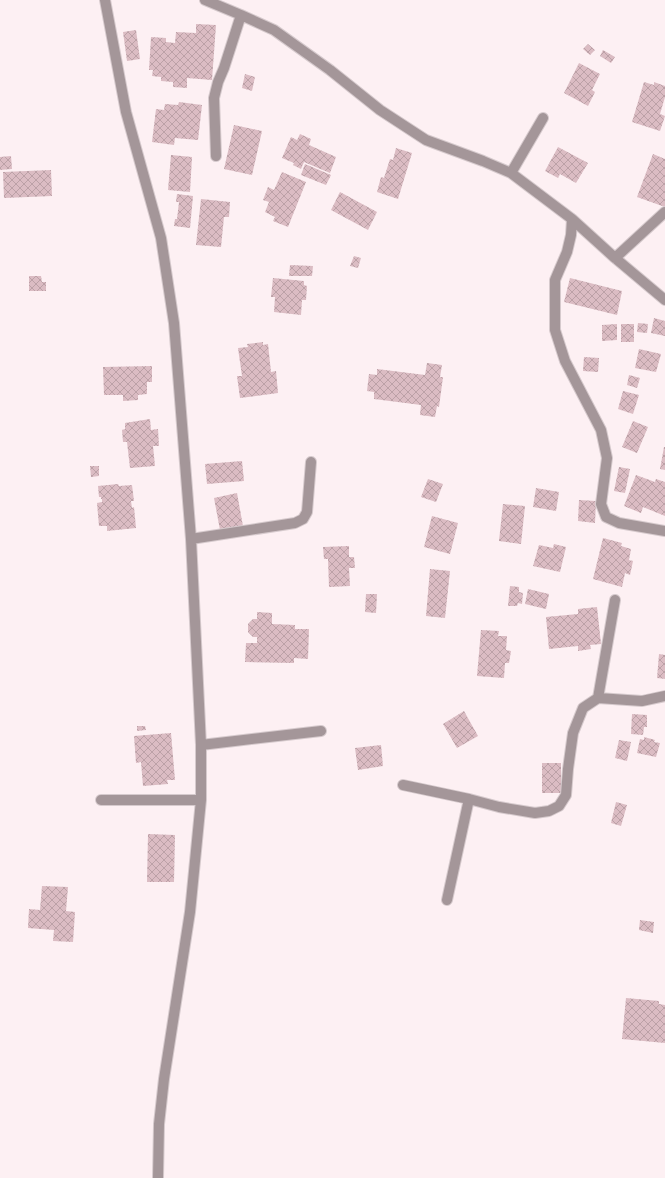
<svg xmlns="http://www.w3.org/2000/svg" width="665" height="1178" font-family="'PT Sans',sans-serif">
	<defs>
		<pattern id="building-cross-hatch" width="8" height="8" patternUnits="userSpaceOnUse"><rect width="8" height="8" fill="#dbbcc3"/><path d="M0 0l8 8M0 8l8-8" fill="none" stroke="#bca1a7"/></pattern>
	</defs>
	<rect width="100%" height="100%" fill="#fdf0f3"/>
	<path fill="url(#building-cross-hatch)" d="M196,24L216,25L212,80L187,78V88L173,87V82L161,81V77L152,76L153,70H149L151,37L166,38V42L175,43L176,32L196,33Z
		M136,30L140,59L127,61L123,32Z
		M588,44L595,50L590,55L583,49Z
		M603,50L615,57L611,63L600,56Z
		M579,63L600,74L592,90L595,92L588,106L564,93Z
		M245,74L255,77L252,91L242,88Z
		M644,82L654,85V82L665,86V97L660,114L665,116L660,131L632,122Z
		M179,102L202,105L198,140L175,138L174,145L152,142L156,109L164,110L165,104L178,105Z
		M234,125L262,131L252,175L224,169Z
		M300,134L311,139L309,145L336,157L330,173L304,162L301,169L293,165L294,163L282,158L291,137L297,140Z
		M558,147L588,163L576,183L560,174L558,178L545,171Z
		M396,148L412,153L398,199L377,192L381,177L384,178L390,159L393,160Z
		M653,154L665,159V207L637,197Z
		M171,155L192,157L190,192L168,190Z
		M11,156L12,169L0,170V157Z
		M305,164L331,175L326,185L301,175Z
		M51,170L52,196L4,198L3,172Z
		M282,172L306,182L288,227L273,221L275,217L265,212L269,202L263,200L268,187L274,190Z
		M340,192L377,212L368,230L331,210Z
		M177,194L193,196L190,228L174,226L175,219H177L179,202H176Z
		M201,199L230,202L229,217H224L221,247L196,245Z
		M354,256L361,258L358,268L350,266Z
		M290,265L313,266L312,276H289Z
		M29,276H41L42,282H46V291H29Z
		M273,278L304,281V285L307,286L306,300H302L301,315L274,312L275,297H271Z
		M570,278L622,291L617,315L564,302Z
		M654,318L665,321V336L651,333Z
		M638,323L648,324L647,333L637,332Z
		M617,324V340L602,341V325Z
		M621,324H634V342H621Z
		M263,342V345L268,344L271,372L276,371L278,393L240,398L237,376H242L238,348L248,347L247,344Z
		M639,349L661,354L656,372L635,368Z
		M584,357L599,358L598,372L583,371Z
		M427,363L442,365L440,377H443L439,407L437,406L435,417L420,415L421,405L374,399V392L367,391L369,374L377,375V369L425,375Z
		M152,366V382H147V394L138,395V400L123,401V395H104L103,367Z
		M629,375L640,378L637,388L627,385Z
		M623,391L639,395L633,414L618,409Z
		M150,419L151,430L158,429L159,446H153L155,466L130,468L127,442H123L122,430L125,429V423Z
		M633,421L648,427L637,453L622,447Z
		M664,447H665V470L660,469Z
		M242,461L244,481L207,484L205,464Z
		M90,466H99V476L91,477Z
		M619,467L630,469L625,493L614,491Z
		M636,475L655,482L656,479L665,482V516L643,507L641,513L624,506Z
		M428,479L443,484L436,502L421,497Z
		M118,484L119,486L132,485L134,501H131L132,508L134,507L136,528L107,531V526H99L97,503L102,502V499H101V497H99L98,486Z
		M536,488L559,492L556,511L533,507Z
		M237,493L243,526L220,530L214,498Z
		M579,500L596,501L595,523L578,521Z
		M503,504L525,506L521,544L499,541Z
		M432,516L458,523L450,554L424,547Z
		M603,538L622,543L621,546L631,549L629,560L633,561L630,575L625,573L622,587L593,579Z
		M554,544L566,547L560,572L533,566L539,545L553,548Z
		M349,546V557H354L355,568H349L350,586L329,587L328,559H324L323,547Z
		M430,569L450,571L445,618L426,616Z
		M510,586L519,587V592L523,593L522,604L518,603L517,606H508Z
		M528,589L549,594L546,609L525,604Z
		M366,594H377L376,613L365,612Z
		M597,607L601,644L590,645L591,649L578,651V646L549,649L546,617L578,614V609Z
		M257,612L272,613V624L295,625V629H309L308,659L294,658V663L245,662L246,643H257V637H253L248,632V624L253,619H257Z
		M481,630L499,631L498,636H507L506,650L511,651L509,663H505L504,678L477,676Z
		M659,654L665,655V679L657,678Z
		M464,711L478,736L457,748L443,724Z
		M632,714L647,715V727H644L643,735L631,734Z
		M137,726H145L146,730L137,731Z
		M171,733L175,780H167L168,784L143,786L141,762L136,763L134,736Z
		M644,737L655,740L654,742L660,743L656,757L637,753L640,739L644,740Z
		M619,740L631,742L627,761L615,758Z
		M381,745L383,766L358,770L355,748Z
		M542,763H561V793H542Z
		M616,802L627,805L621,826L611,823Z
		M148,834L175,835L174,882H147Z
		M42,886L68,887L66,911L75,912L73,942L53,941L54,930L28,928L29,909L40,910Z
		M640,920L654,922L653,933L639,930Z
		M626,998L659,1001V1004L665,1005V1043L622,1039Z"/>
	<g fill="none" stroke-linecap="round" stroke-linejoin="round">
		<g stroke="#d6cacd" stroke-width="12">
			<path id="minor" d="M105,0L126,112L161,238L174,323L191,539L201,745V800L190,912L164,1079L159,1124L158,1178
				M205,0L241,15L274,30L330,70L380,110L426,140L483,161L511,173L572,219L615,258L665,300
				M216,156L214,98L218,82L224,68L241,15
				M511,173L543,118
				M572,219L571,235L567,252L555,280V330L565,361L601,430L607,458L601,504L606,517L619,523L665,531
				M615,258L665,212
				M191,539L295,523L303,519L307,512L311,462
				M598,698L615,600
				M201,745L321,731
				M403,785L469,799L499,807L535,813L549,811L559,806L566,795L568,769L573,733L583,708L598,698L642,701L665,696
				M101,800H201
				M447,900L469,799"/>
		</g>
		<use href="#minor" stroke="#a49699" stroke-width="10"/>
	</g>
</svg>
